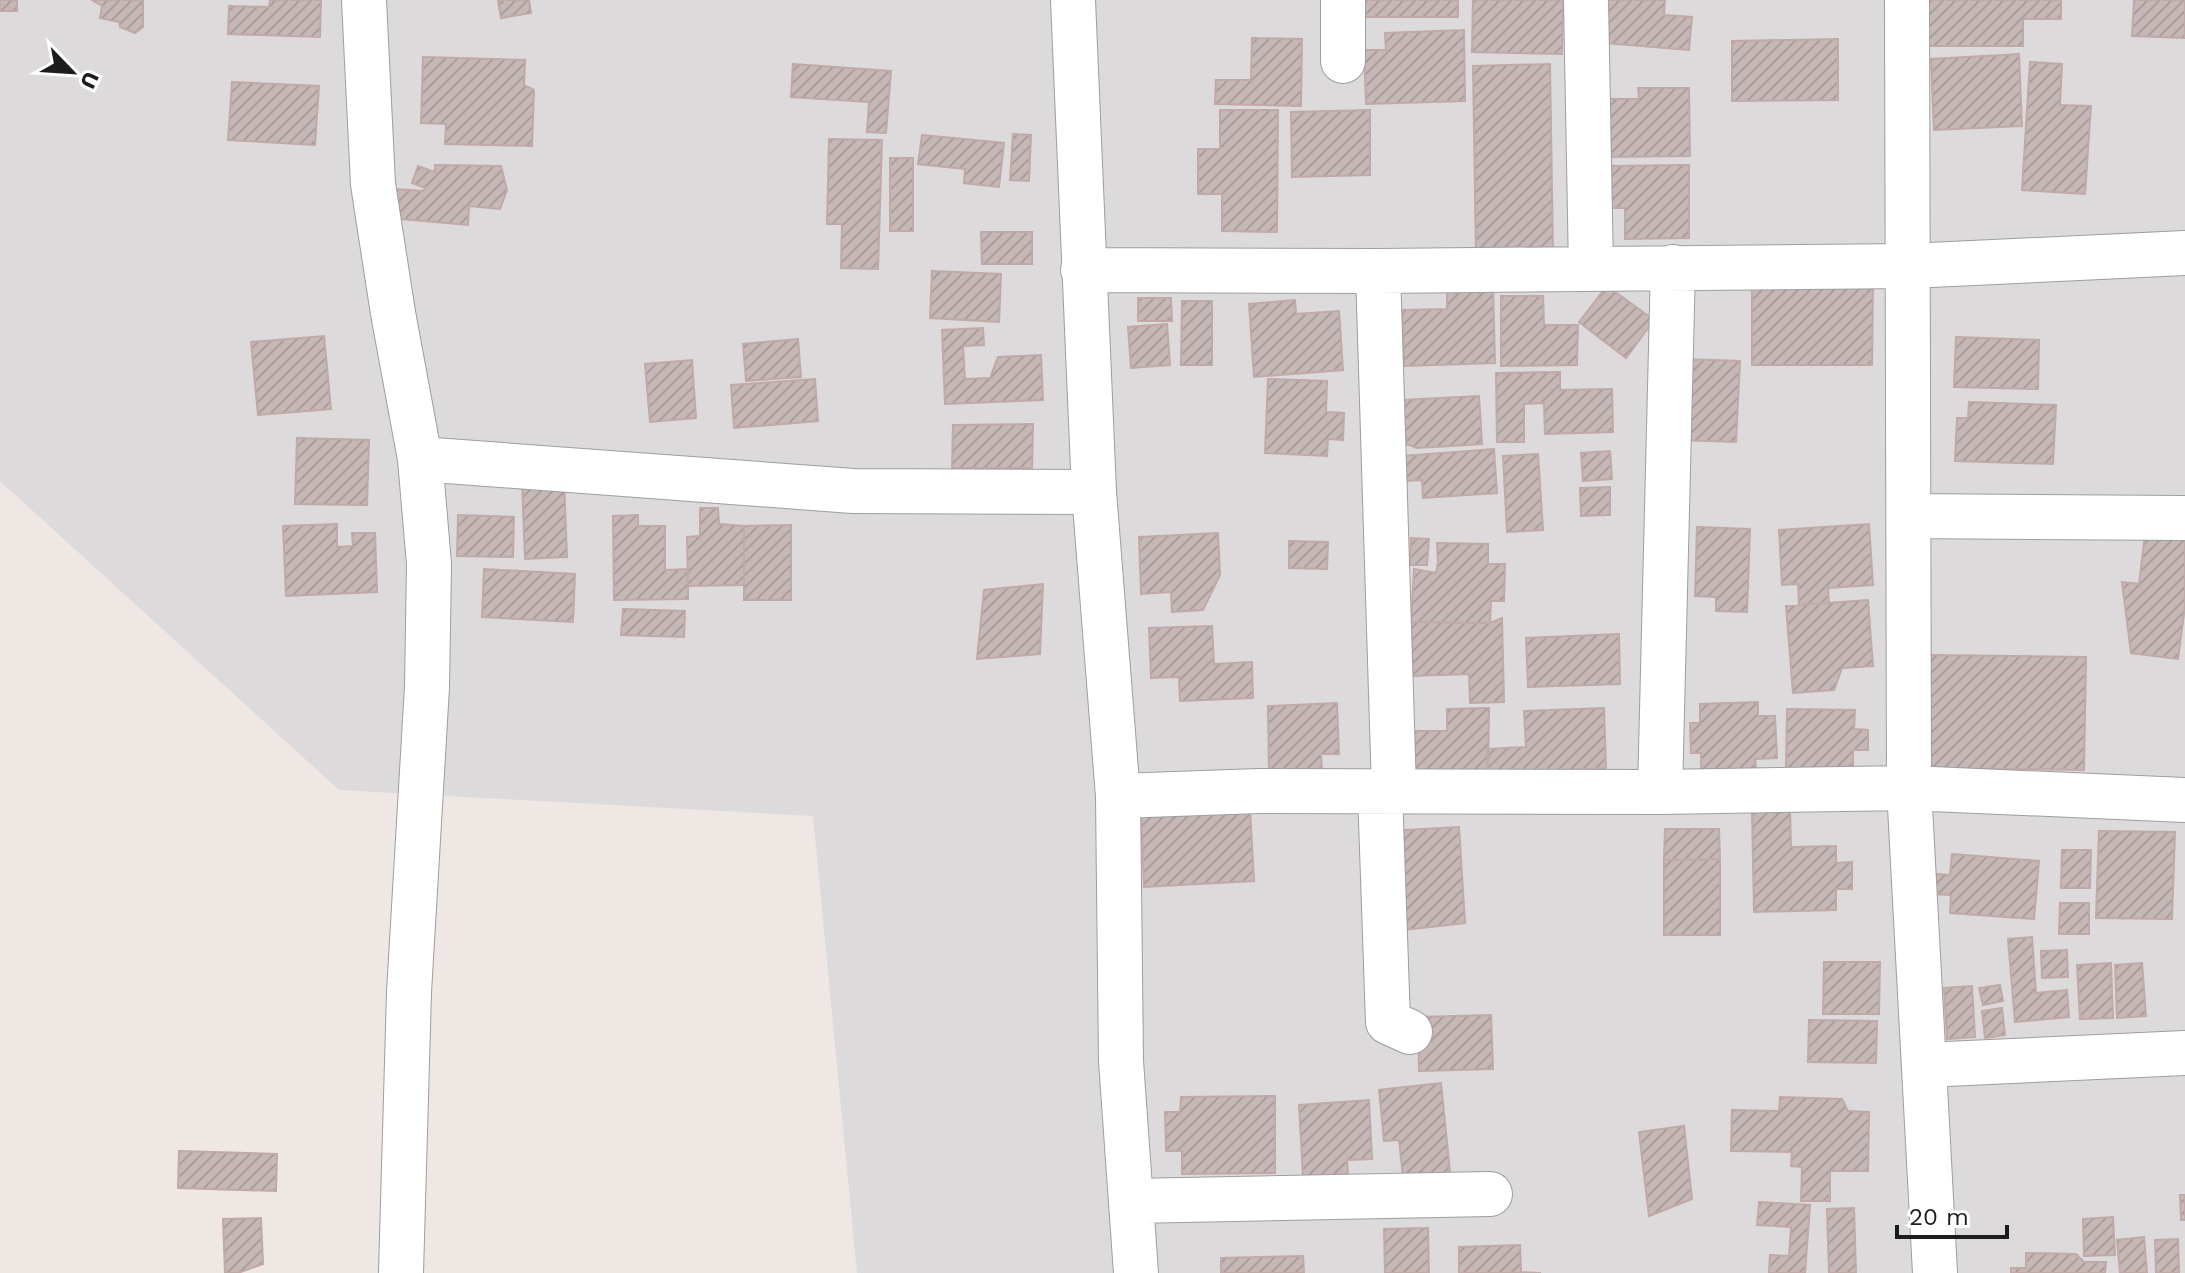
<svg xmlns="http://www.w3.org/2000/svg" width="2185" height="1273" font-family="'Work Sans',sans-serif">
	<defs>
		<pattern id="building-hatch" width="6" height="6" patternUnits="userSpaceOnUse" patternTransform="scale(2)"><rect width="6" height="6" fill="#c6b8b7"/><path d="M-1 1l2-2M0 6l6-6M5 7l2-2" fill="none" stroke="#aa9e9d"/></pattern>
	</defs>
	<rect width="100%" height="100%" fill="#efe7e3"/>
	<path fill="#dcdadb" d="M0,0H2185V1273H857L813,816L339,790L0,481Z"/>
	<path fill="url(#building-hatch)" stroke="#c0a9a6" stroke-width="2" d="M0,0H17V11H0Z
		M92,0H143V27L135,33L120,27L119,22L100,18L102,6Z
		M270,0H321L320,37L228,34L229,6L269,7Z
		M498,0H529L531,13L501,18Z
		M1362,0H1458V17H1362Z
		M1473,0H1563L1562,54L1472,52Z
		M1597,0H1665L1664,15L1692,17L1689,50L1593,42Z
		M1920,0H2061V19H2023V46H1920Z
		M2134,0H2185V38L2132,36Z
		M1464,30L1465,101L1366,104L1364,50H1386L1385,33Z
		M1252,38L1302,39L1301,106L1215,104L1216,80H1251Z
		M1838,39V100L1732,101V41Z
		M2019,54L2022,126L1934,130L1931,59Z
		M423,57L525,60L524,85L534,90L532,146L445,144L446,124L421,123Z
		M2030,62L2062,64L2060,105L2091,106L2085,194L2022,190Z
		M793,64L891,71L886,133L867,132L869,102L791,97Z
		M1550,64L1553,256L1476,257L1473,66Z
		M232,82L319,86L315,145L228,140Z
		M1638,88H1689L1690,156L1602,157L1601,99H1639Z
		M1220,110H1278L1277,232L1222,231V194H1198V149H1220Z
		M1370,110V175L1292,177L1291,112Z
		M1013,134L1031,135L1029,181L1010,180Z
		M922,135L1004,143L999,187L964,183L965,169L918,164Z
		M829,139L882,140L878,269L841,268L842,224H827Z
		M890,158H913V231H890Z
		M435,165L501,166L507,190L500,209L469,206L468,225L379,217L382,188L423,191L425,188L412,183L418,166L435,172Z
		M1689,165V238L1625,239V208H1608L1609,166Z
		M981,232H1032V264H982Z
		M932,271L1001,274L999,322L930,318Z
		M1752,281H1873L1872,365H1752Z
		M1493,285L1495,363L1404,366L1403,310L1447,309V286Z
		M1607,286L1654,320L1626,358L1579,322Z
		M1501,296H1543L1544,325H1578L1577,365L1501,366Z
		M1138,298H1171L1172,321H1138Z
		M1295,300L1296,314L1339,311L1343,370L1254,377L1249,304Z
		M1182,301H1212V365H1181Z
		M1167,324L1170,365L1131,368L1128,327Z
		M983,328L984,345L963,346L965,379L990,378L998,357L1041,355L1043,400L945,404L942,330Z
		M324,336L331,409L258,415L251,342Z
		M1956,337L2039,340L2038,389L1954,387Z
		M798,339L801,377L746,381L743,344Z
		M1682,359L1740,361L1736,442L1678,440Z
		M692,360L696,418L650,422L645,364Z
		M1560,372V390L1612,389L1613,432L1545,434L1544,403L1524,404V442H1497L1496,373Z
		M815,379L818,421L734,428L731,385Z
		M1268,379L1327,381L1326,412L1344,413L1343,440L1328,439L1327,456L1265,453Z
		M1479,396L1482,444L1417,448L1406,444L1403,400Z
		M1969,402L2056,405L2053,464L1955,461L1957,418H1968Z
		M1033,424L1032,468H952L953,425Z
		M297,438L369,440L367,505L295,504Z
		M1494,449L1497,493L1423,498L1422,480L1392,482L1390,457Z
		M1610,451L1612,479L1583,481L1581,453Z
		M1538,454L1543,530L1507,532L1503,456Z
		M564,480L567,557L525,559L522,482Z
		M1610,487V515L1581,516L1580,488Z
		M700,508H718L719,524L744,526V585L688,586L687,537L700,536Z
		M458,515L514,517L513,557L457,556Z
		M638,515V526H665V570L688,569V599L614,600L613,516Z
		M337,524V547L353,546L352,533H375L377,592L286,596L283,526Z
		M1869,524L1873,585L1828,588L1829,603L1799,605L1798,584L1782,585L1779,530Z
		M791,525V600H744V526Z
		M1697,527L1750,529L1747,612L1716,611V597L1695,596Z
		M1218,533L1220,575L1203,610L1172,612L1171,592L1141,594L1139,537Z
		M2145,534L2185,539V606L2178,659L2131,653L2122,582L2139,584Z
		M1411,538L1429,539L1427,565H1410Z
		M1289,541L1328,542L1327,569L1289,568Z
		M1437,543L1488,544V564H1505L1504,601H1491L1490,623L1411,622L1414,569L1436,573L1438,562Z
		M484,569L575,574L573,622L482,617Z
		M1043,584L1040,654L977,659L984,590Z
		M1868,600L1873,666L1842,668L1834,690L1793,693L1786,606Z
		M623,609L685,611L684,637L621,635Z
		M1502,618L1504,702L1470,703L1469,674L1413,676L1411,622L1490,623Z
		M1212,626L1214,664L1252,662L1253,698L1180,701L1179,677L1151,678L1149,628Z
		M1619,634L1620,684L1528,687L1526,638Z
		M1930,655L2086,657L2084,770L1928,768Z
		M1758,702V716H1775L1777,758L1755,759L1756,770L1701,771V753H1691L1690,723H1700V704Z
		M1337,703L1339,754H1321L1322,770L1269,772L1268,706Z
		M1489,708L1488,774H1412V731H1447V709Z
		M1604,708L1606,768L1488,774L1487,749L1526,747L1524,711Z
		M1787,709L1855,710L1854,729L1868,730V750H1853V768H1786Z
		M1250,809L1254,881L1144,887L1141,815Z
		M1790,810L1791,847L1836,846V863L1852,862V889H1836V910L1754,912L1752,811Z
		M1459,827L1465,923L1395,931L1388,831Z
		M1665,829H1719L1720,859L1664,860Z
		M2099,831L2175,832L2172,919L2096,918Z
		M2062,850H2091L2090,888H2061Z
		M1952,854L2039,861L2034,919L1950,913L1951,895L1934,894L1936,874L1950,875Z
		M1720,859V935H1664V860Z
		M2060,903H2089V934H2059Z
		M2032,937L2036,993L2067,990L2069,1017L2015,1022L2008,939Z
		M2067,950L2068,977L2042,978L2041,951Z
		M1824,962H1880L1879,1014H1823Z
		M2111,963L2113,1018L2080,1019L2077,965Z
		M2142,963L2146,1016L2117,1018L2115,965Z
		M2000,985L2003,1001L1983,1005L1979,988Z
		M1972,986L1975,1037L1947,1039L1944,988Z
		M2002,1008L2005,1035L1985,1038L1982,1011Z
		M1491,1015L1493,1069L1419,1071L1418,1017Z
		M1809,1020L1877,1021L1876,1063L1808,1062Z
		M1441,1083L1450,1172L1403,1177L1399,1140L1384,1141L1379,1090Z
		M1275,1096V1173L1182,1174V1151H1166L1165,1112H1180L1181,1097Z
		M1780,1097L1842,1099L1848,1111L1869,1112L1868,1171H1830V1201H1801L1802,1167L1791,1166L1792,1152L1731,1151L1732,1110L1779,1111Z
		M1369,1100L1372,1159L1347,1160L1348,1174L1303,1177L1299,1105Z
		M1684,1126L1692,1199L1649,1216L1639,1132Z
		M179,1151L277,1154L276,1191L178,1188Z
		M2180,1195H2185V1220H2181Z
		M1759,1202L1810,1205L1805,1273H1769L1770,1255L1789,1256L1791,1227L1757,1225Z
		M1854,1208L1856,1273H1829L1827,1209Z
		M2113,1217L2115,1255L2084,1256L2083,1219Z
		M261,1218L263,1264L238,1273H225L223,1219Z
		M1428,1228L1429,1273H1385L1384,1229Z
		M2144,1237L2147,1273H2120L2117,1240Z
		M2178,1239L2179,1273H2156L2155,1240Z
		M1520,1245L1521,1272L1541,1273H1459V1247Z
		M2026,1253L2076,1254L2084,1262H2106L2105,1273H2011V1268H2026Z
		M1303,1256L1304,1273H1221V1258Z"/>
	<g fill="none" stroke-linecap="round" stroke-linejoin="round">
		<g stroke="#9e9e9e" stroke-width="46">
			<path id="minor" d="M364,0L373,184L393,313L420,459L429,564L427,687L409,992L401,1273
				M1073,0L1094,492L1118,796L1121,1061L1136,1273
				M1586,0L1591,269
				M1907,0L1909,788L1935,1273
				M1343,61V0
				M1083,270L1378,271L1909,266L2185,253
				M1378,271L1394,790
				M420,459L853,491L1094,492
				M1909,516L2185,518
				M1380,791L1388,1022L1410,1032
				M1660,792L1673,267
				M1118,796L1259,791L1660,792L1909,788L2185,800
				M1924,1065L2185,1053
				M1132,1201L1490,1194"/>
		</g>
		<use href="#minor" stroke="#fff" stroke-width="44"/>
	</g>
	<g transform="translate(72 72) rotate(115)" stroke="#ffffff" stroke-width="6" paint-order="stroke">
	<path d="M0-6L14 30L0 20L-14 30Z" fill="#1d1d1d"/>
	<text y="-12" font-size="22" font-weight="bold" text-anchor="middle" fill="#1d1d1d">U</text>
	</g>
	<path d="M1897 1225v12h110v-12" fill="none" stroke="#1d1d1d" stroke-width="4"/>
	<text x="1909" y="1225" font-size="24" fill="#1d1d1d" stroke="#ffffff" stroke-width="6" paint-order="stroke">20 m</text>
</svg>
